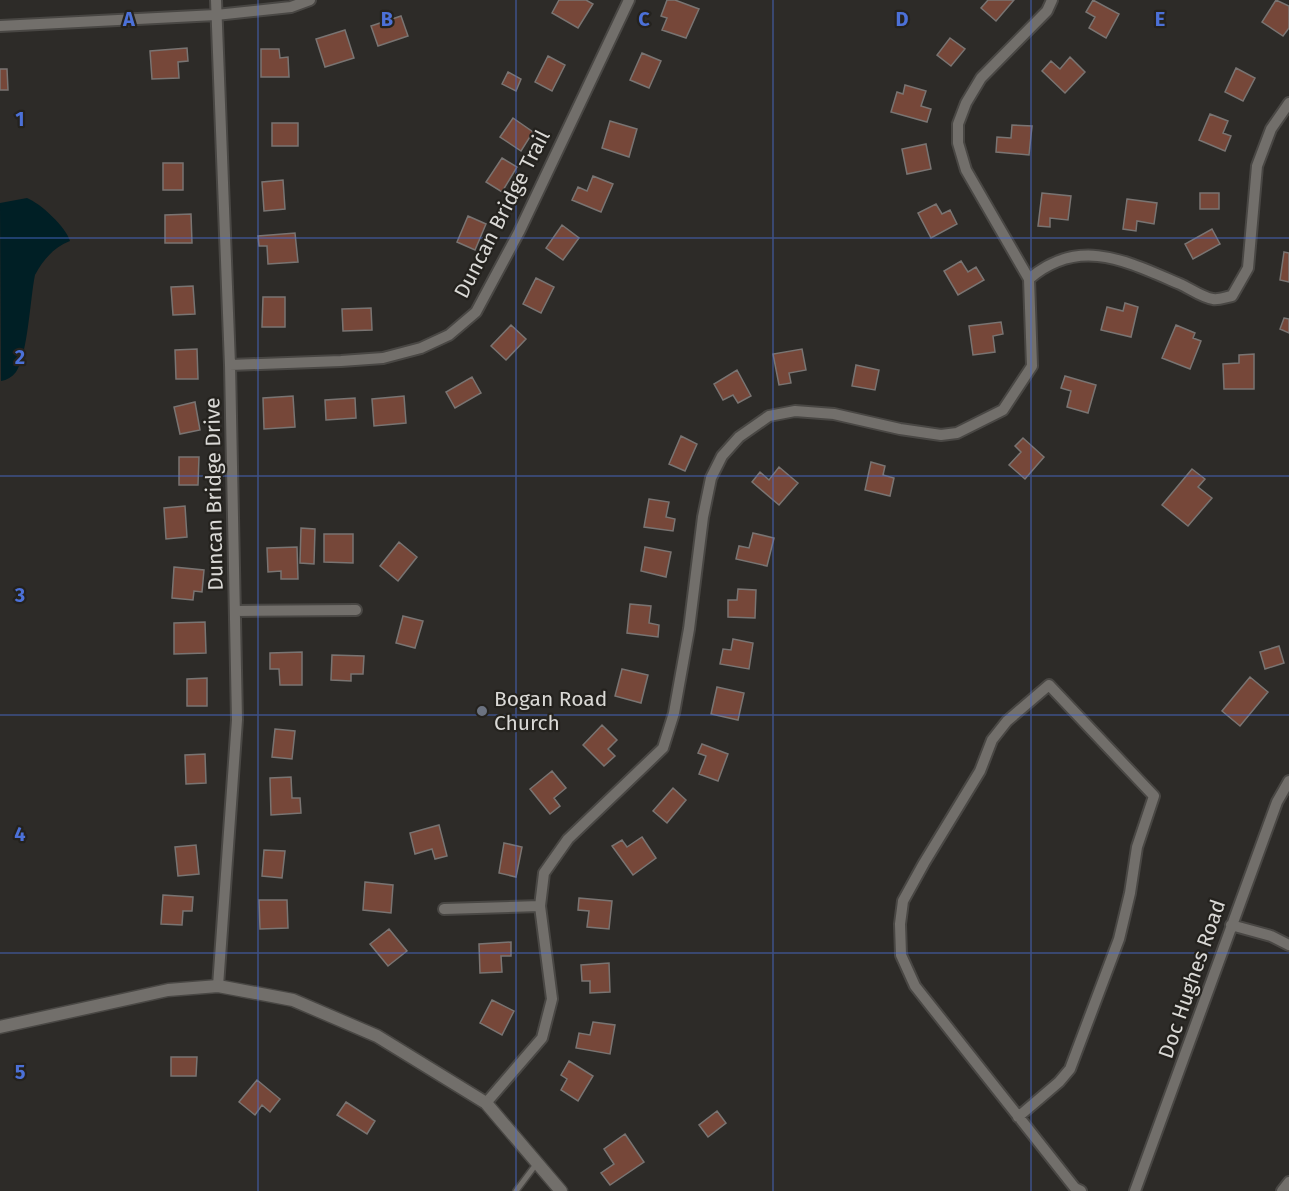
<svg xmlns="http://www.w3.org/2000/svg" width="1289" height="1191" font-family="'Fira Sans',sans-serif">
	<rect width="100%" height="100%" fill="#2d2b28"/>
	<path fill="#001f25" d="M27,198C40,203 66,227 70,241C54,247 43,260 35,275C30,299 28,354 16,372C12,377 7,380 1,381L0,203Z"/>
	<path fill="#764739" stroke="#797472" stroke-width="1.5" d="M559,0H586L593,4L578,28L552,13Z
		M667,0H675L699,9L686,38L662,30L667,18L661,16Z
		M988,0H1014L996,21L981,8Z
		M1093,0L1119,14L1106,38L1089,28L1095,17L1086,12Z
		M1276,0L1289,6V28L1283,36L1262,22Z
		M401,16L408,36L378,46L371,26Z
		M345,30L354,58L325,67L316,39Z
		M950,38L965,49L951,66L937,55Z
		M187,48L188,61L178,62L179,78L152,79L150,51Z
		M261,49H279L280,58L288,57L289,77H261Z
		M642,53L661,61L649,88L630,80Z
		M548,56L565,65L552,91L535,82Z
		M1070,57L1085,72L1065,93L1042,71L1051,61L1060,69Z
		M1236,68L1255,78L1243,101L1225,92Z
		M0,69H7L8,90H0Z
		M508,72L521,79L516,91L502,84Z
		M905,85L926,91L921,106L931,109L927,122L891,112L897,92L903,94Z
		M1210,114L1228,121L1223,133L1231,136L1225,151L1199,140Z
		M513,118L533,132L521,151L500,137Z
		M610,121L637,129L629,157L602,148Z
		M272,123H298V146H272Z
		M1012,125L1032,126L1029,155L996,152L997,137L1011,138Z
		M926,144L931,169L907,174L902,149Z
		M502,158L517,167L502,192L486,182Z
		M163,163H183V190H163Z
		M593,176L613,184L601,212L572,200L578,187L587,191Z
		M283,180L285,209L264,211L262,182Z
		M1042,193L1071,196L1068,220L1050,218V227L1038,226Z
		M1200,193H1219V209H1200Z
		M1127,199L1157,203L1154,224L1137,221L1136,231L1123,229Z
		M936,204L942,214L950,210L957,224L931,238L918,213Z
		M191,214L192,243H165V215Z
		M468,216L486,224L475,250L457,242Z
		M562,225L579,238L563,260L546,248Z
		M1212,229L1220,244L1193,259L1185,244Z
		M295,233L298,262L268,264L267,246H259L258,236Z
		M1284,252L1289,253V282L1280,280Z
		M961,261L968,272L976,267L984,280L958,295L944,271Z
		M536,278L554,287L541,313L523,304Z
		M193,286L195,314L173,315L171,287Z
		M263,297H285V327H262Z
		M1125,303L1138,307L1131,337L1101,330L1107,307L1123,311Z
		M371,308L372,330L343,331L342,309Z
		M1284,318L1289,319V333L1280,329Z
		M1001,322L1003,334L993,336L995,352L973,355L969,326Z
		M511,325L526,339L506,360L491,346Z
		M1176,325L1195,333L1193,338L1201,341L1190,369L1162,358Z
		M197,349L198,379H176L175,350Z
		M802,349L806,370L789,373L791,383L779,385L773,354Z
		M1254,354V389H1224L1223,364L1239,363V355Z
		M856,365L879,370L875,390L852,386Z
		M737,370L751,396L738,403L733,395L723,400L714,384Z
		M1065,376L1096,385L1088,413L1067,407L1071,391L1061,388Z
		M472,377L481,393L455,408L446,392Z
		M293,396L295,427L264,429L263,398Z
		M404,396L406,423L374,426L372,399Z
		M355,398L356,418L326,420L325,400Z
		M195,402L200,430L180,434L174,407Z
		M681,436L697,444L685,471L669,464Z
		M1023,438L1044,457L1025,479L1009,465L1021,452L1015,446Z
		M179,457H199L198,485H179Z
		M871,462L885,466L883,475L894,478L890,496L865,490Z
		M779,467L798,483L779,505L752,482L760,472L769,480Z
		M1192,469L1205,479L1198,487L1212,498L1188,526L1162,505Z
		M649,499L669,502L666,517L675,519L673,531L644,527Z
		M185,506L187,537L166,539L164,508Z
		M301,528L315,529L314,564L300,563Z
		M753,533L774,538L767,566L736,559L739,546L749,548Z
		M324,534H353V563L324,562Z
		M399,542L417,557L398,581L380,566Z
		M297,547L298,579H281V571L268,572L267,548Z
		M645,547L671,552L666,577L641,571Z
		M174,567L204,570L202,592L194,591L193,600L172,598Z
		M738,589L756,590L755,618L728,617V600H737Z
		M630,604L651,606L649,623L659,625L658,637L627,633Z
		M403,616L423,621L415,648L396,643Z
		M205,622L206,653L174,654V623Z
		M733,639L753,643L749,669L720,664L723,649L731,650Z
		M1279,646L1284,663L1265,669L1260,652Z
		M302,652V685H280L279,669H270V653Z
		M332,655L364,656L363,674H351V681L331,680Z
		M622,669L648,675L641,703L615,696Z
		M1250,677L1268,692L1240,726L1222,711Z
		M207,678V706H187V679Z
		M717,687L744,693L738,720L711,714Z
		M602,725L617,740L608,749L615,756L604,766L583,745Z
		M275,729L295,731L292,759L272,757Z
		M702,744L728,754L718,781L699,774L706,756L698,753Z
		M205,754L206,783L186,784L185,755Z
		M552,771L566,788L554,798L560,806L550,814L530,789Z
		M291,777L292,798H300L301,813L271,815L270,778Z
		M673,788L686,800L667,823L653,811Z
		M439,825L447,856L435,859L432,849L415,854L410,833Z
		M642,837L656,858L633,875L612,846L622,840L627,847Z
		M504,843L522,847L516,877L499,873Z
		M196,845L199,874L178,876L175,847Z
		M264,850L285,851L282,878L262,876Z
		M365,882L393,885L391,913L363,910Z
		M163,895L193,897L192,911H183L182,925L161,924Z
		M579,898L612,901L609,929L587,927L589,911L578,910Z
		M259,900H287L288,928L260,929Z
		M389,929L407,951L388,966L370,944Z
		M511,942V956H501L502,972L480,973L479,944Z
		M609,963L610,992L590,993V981H582L581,965Z
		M492,1000L514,1011L502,1035L480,1023Z
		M593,1022L615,1025L610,1054L576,1048L579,1033L590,1035Z
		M171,1057H197L196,1076H171Z
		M569,1061L593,1076L578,1101L561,1090L567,1079L561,1075Z
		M257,1080L280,1099L270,1112L262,1105L255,1115L239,1102Z
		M346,1102L375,1121L367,1134L337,1115Z
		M717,1111L726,1123L708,1137L699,1125Z
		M625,1134L644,1162L610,1185L601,1173L614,1164L604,1149Z"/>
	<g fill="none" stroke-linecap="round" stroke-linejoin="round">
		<g stroke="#494744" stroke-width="8">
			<path id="service" d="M516,1191L537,1163"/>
		</g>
		<g stroke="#494744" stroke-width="14">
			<path id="minor" d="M216,0L230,365L237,720L218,986
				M0,26L216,15L291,7L310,0
				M1029,279C1079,236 1126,261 1180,284C1189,288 1203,298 1213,299C1219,300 1226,297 1232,296L1248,268L1257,166L1271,129L1289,103
				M230,365L341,361L383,358L421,348L449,335L476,312L519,232L629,0
				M236,611L356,610
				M444,909L540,906
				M1231,925L1271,936L1289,945
				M486,1103L542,1038L552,999L540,906L544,873L568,839L663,748L674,713L689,629L703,517L711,478L722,456L739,437L769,416L795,411L834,414L900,429L941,435L957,433L1003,410L1032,366L1029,279L966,170L958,143V124L966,103L981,78L1047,11L1052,0
				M1018,1117L1059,1082L1070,1069L1119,939L1130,893L1137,847L1154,796L1049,685L1007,721L992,740L980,771L924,863L903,901L900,924L901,955L915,986L1075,1188L1081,1191
				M1135,1191L1277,802L1289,781
				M1282,1191L1289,1182"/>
		</g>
		<g stroke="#494744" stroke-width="15">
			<path id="tertiary" d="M0,1027L168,990L218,986L293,1000L377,1036L486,1103L561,1191"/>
		</g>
		<use href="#service" stroke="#726f6b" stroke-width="5"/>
		<use href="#minor" stroke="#726f6b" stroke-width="10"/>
		<use href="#tertiary" stroke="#726f6b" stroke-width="12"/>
	</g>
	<path fill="none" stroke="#4c71d8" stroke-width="1.5" stroke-opacity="0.55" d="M258,0V1191M516,0V1191M773,0V1191M1031,0V1191M0,238H1289M0,476H1289M0,715H1289M0,953H1289"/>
	<circle fill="#6b7280" stroke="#24221e" stroke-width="2" cx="482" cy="711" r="6"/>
	<g text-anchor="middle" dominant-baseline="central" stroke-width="4.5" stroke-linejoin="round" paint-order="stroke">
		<g font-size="21" fill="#dad9d6" stroke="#24221e">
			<text transform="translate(502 214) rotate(-63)">Duncan Bridge Trail</text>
			<text transform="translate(214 494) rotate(-91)">Duncan Bridge Drive</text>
			<text transform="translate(1192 979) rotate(-71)">Doc Hughes Road</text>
		</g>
		<g font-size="21" fill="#dad9d6" stroke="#24221e" text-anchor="start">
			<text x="494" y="699">Bogan Road<tspan x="494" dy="24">Church</tspan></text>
		</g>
	</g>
	<g font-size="20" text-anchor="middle" font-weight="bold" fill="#4c71d8" stroke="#24221e" stroke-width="4.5" stroke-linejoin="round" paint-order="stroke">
		<text x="129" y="26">A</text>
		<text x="387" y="26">B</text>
		<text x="644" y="26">C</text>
		<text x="902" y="26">D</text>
		<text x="1160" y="26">E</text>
		<text x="20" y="126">1</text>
		<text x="20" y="364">2</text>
		<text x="20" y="602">3</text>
		<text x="20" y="841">4</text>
		<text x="20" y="1079">5</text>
	</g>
</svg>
